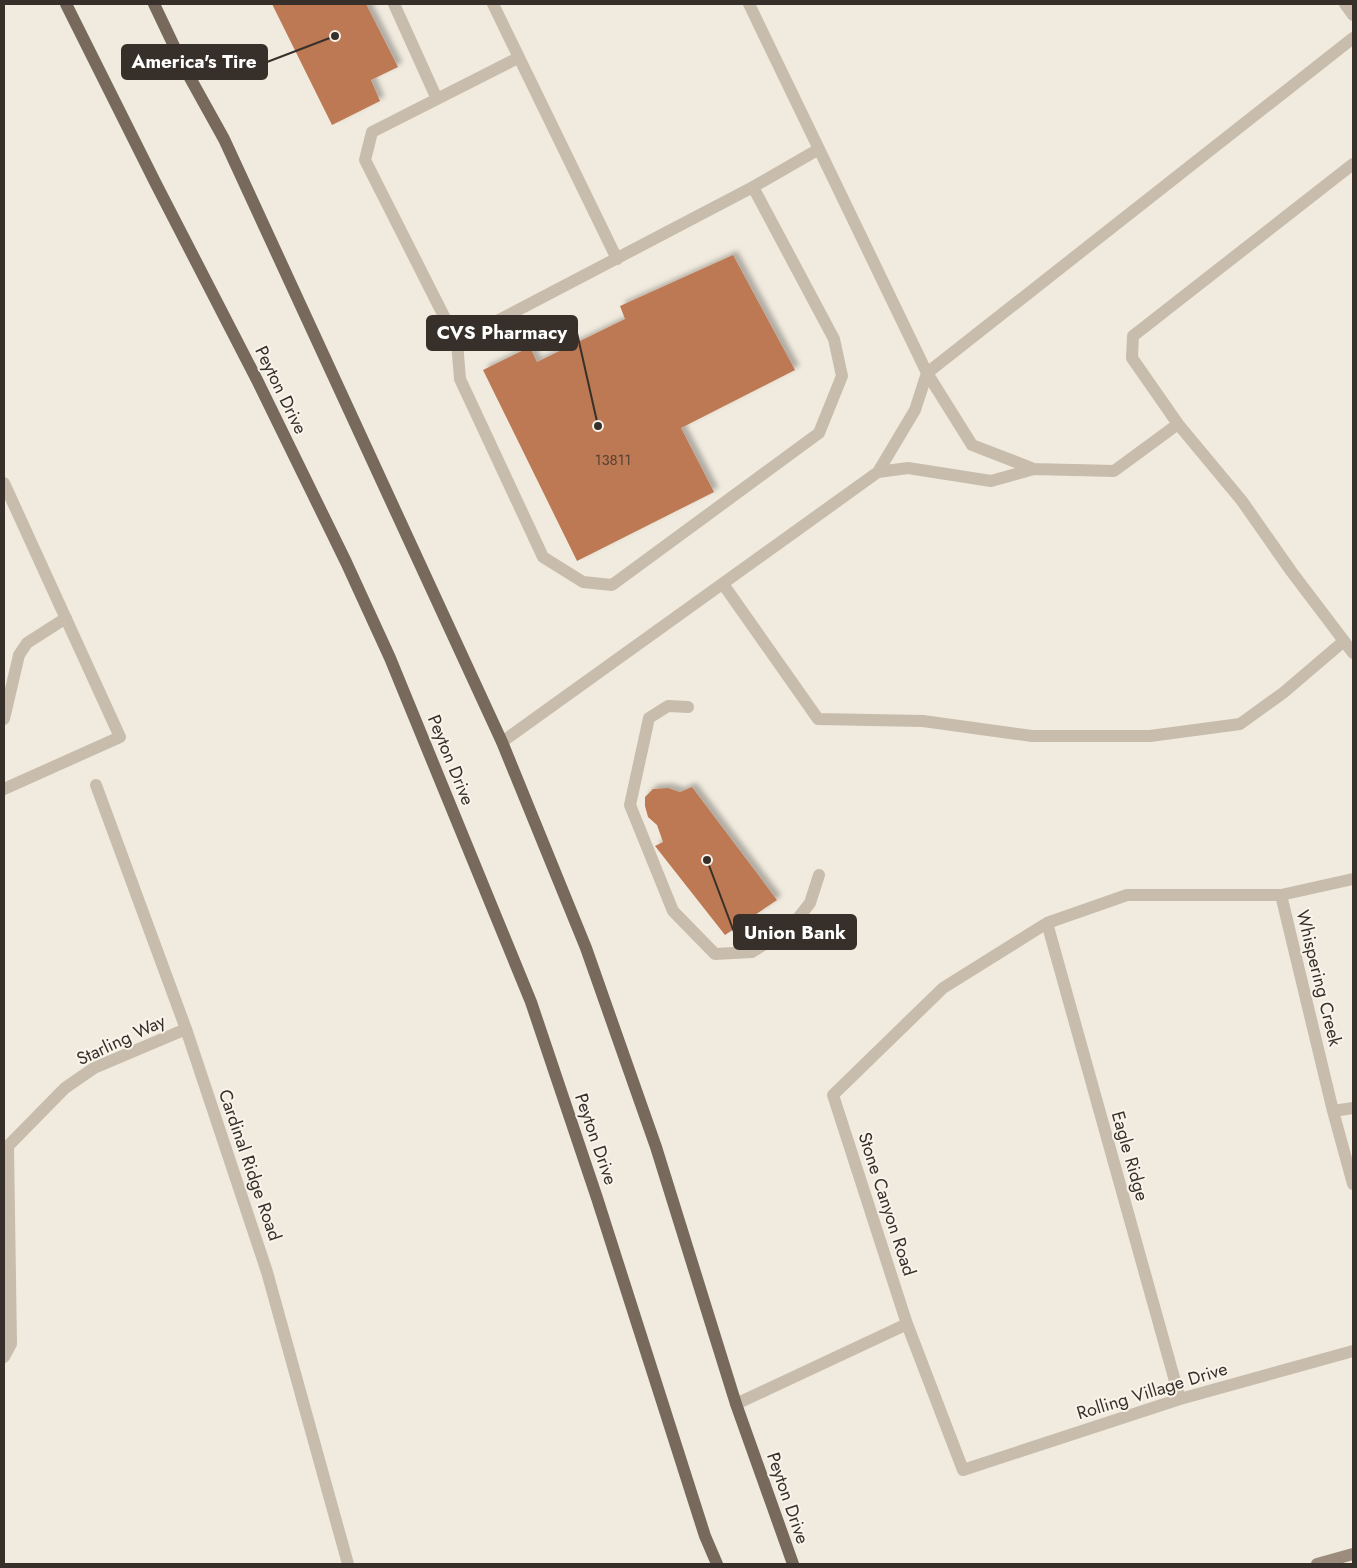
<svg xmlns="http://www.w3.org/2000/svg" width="1357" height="1568" font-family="Jost,sans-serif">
	<defs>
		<filter id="shadow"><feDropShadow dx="4.5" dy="-4.5" stdDeviation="2.5" flood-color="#0004"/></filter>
	</defs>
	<rect width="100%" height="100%" fill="#f1ebdf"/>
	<path fill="#bd7952" filter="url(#shadow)" d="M272,4H366L398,67L371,80L380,101L332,125Z
		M733,255L795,370L681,428L714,492L577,561L483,370L530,347L537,362L625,319L620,306Z
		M692,787L777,900L725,935L655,846L663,842L657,825L648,817L645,806V797L653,789L668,788L680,792Z"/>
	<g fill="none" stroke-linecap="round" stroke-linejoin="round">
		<path stroke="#c8bdac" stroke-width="12" d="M394,4L437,99
			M493,4L617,259
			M749,4L927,373L972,445L1034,469L1114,471L1178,424L1242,501L1291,571L1353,653
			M1345,4L1353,15
			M518,58L372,132L365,160L457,342L460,379L543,557L583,582L612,585L819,433L842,376L834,339L753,187
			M457,342L753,187L819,149
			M1178,424L1132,358L1133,336L1353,164
			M878,472L908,468L991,481L1034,469
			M723,584L818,719L923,721L1032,736H1150L1240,724L1283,693L1344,641
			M688,707L668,706L649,718L630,805L673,911L715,954L752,952L791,927L810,903L819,875
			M502,742L878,472L915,410L927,373L1353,38"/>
		<path stroke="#c8bdac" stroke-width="12" d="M4,483L120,737L4,789
			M4,719L19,655L27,643L66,618
			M96,785L186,1029L267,1272L348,1564
			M1353,879L1281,895H1127L1047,923L943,988L833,1095L907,1324L963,1470L1180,1399L1353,1351
			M1281,895L1333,1111L1353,1184
			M1047,923L1180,1399
			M1333,1111L1353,1108
			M4,1146H8L11,1344L4,1357
			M8,1146L65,1088L94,1068L186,1029
			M736,1404L907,1324"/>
		<path stroke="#9c8c7d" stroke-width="12" d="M1317,1564L1353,1554"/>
		<path stroke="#78695d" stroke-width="12" d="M66,4L155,182L257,380L346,562L390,658L531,1002L597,1198L705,1536L717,1564
			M154,4L184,67L224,139L502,742L586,948L656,1147L736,1404L793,1564"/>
	</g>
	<g text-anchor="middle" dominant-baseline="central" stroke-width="4" stroke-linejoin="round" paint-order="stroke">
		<g font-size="15" fill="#584234">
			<text x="613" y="460">13811</text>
		</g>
		<g font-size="18" fill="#37302a" stroke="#f9f4eb">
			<text transform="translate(281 390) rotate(64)">Peyton Drive</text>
			<text transform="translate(451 760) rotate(68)">Peyton Drive</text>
			<text transform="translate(1319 978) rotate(76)">Whispering Creek</text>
			<text transform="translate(121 1040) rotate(-25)">Starling Way</text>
			<text transform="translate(596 1139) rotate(71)">Peyton Drive</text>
			<text transform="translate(1130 1156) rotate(74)">Eagle Ridge</text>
			<text transform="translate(250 1165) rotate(71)">Cardinal Ridge Road</text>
			<text transform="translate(887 1204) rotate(72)">Stone Canyon Road</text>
			<text transform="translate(1152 1391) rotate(-17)">Rolling Village Drive</text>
			<text transform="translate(788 1498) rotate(71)">Peyton Drive</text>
		</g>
	</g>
	<path fill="none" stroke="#37302a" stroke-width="2" d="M335 36L267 62M598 426L577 333M707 860L734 932"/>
	<g fill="#37302a" stroke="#f9f4eb" stroke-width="2">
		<circle cx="335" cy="36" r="5"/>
		<circle cx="598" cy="426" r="5"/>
		<circle cx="707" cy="860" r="5"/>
	</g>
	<g fill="#37302a" stroke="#37302a" stroke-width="2">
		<rect x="122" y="45" width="145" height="34" rx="5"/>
		<rect x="427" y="316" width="150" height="34" rx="5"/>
		<rect x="734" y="915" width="122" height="34" rx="5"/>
	</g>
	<g font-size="19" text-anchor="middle" font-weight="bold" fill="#fff">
		<text x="194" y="68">America's Tire</text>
		<text x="502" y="339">CVS Pharmacy</text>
		<text x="795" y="939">Union Bank</text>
	</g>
	<rect width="1357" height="1568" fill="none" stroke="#37302a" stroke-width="10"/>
</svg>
